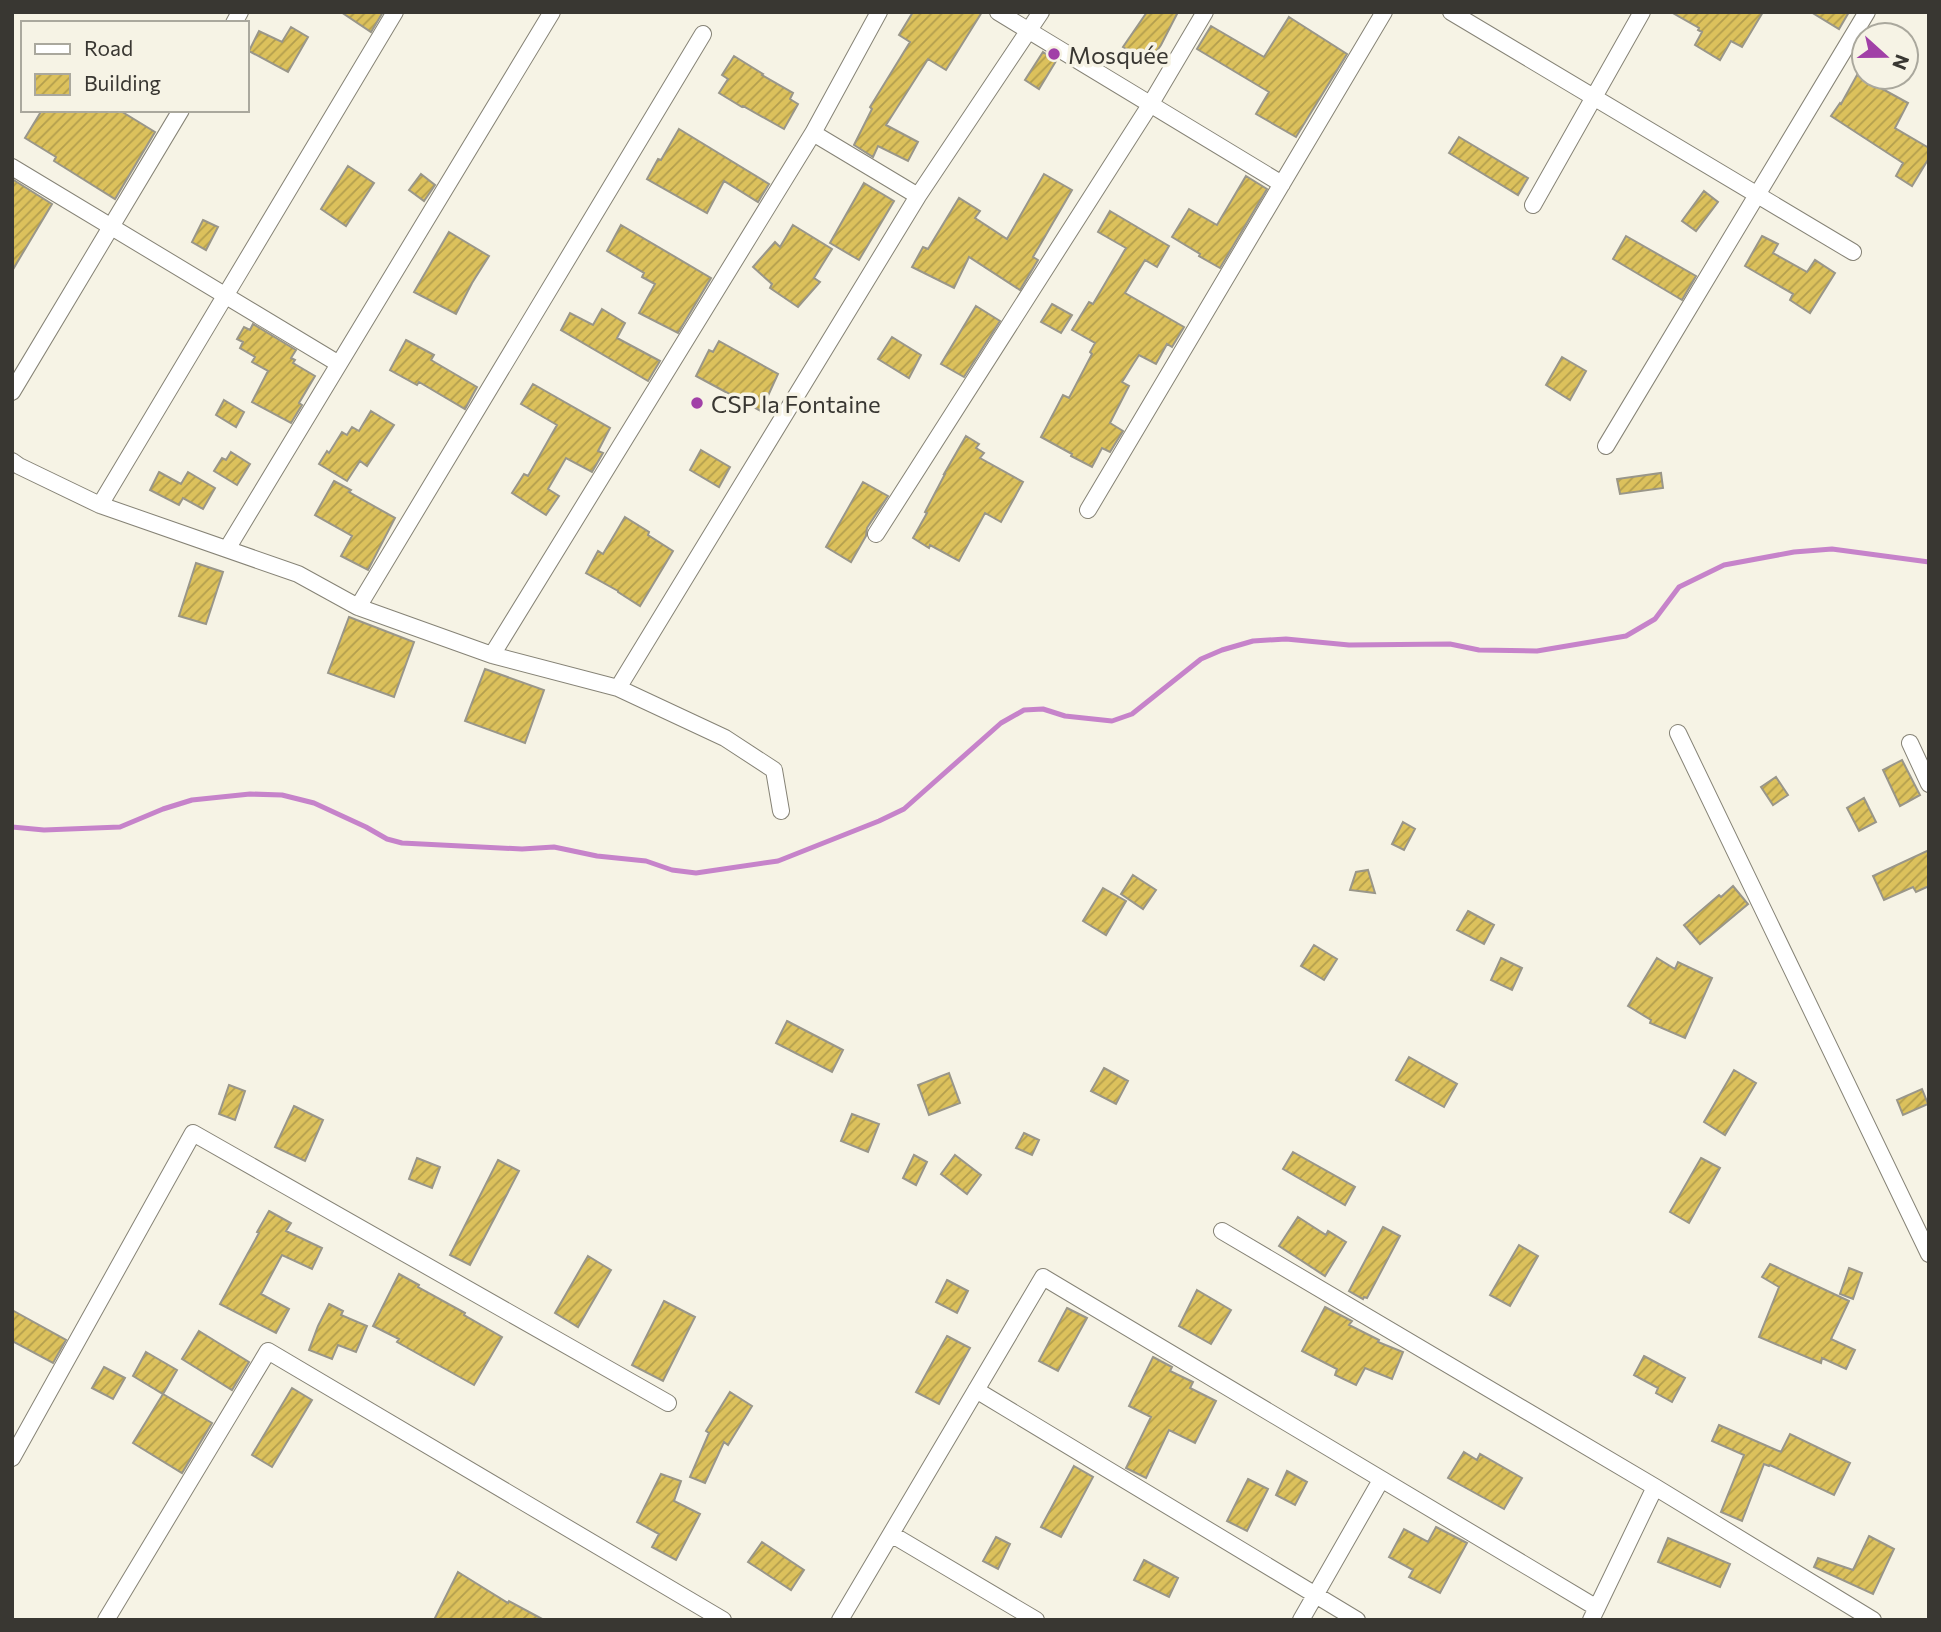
<svg xmlns="http://www.w3.org/2000/svg" width="1941" height="1632" font-family="Commissioner,sans-serif">
	<defs>
		<pattern id="building-hatch" width="6" height="6" patternUnits="userSpaceOnUse" patternTransform="scale(1.75)"><rect width="6" height="6" fill="#dcc15c"/><path d="M-1 1l2-2M0 6l6-6M5 7l2-2" fill="none" stroke="#b39e4d"/></pattern>
	</defs>
	<rect width="100%" height="100%" fill="#f6f3e5"/>
	<g fill="none" stroke-linecap="round" stroke-linejoin="round">
		<path stroke="#c683ca" stroke-width="5" d="M12,827L44,830L120,827L163,809L192,800L250,794L282,795L314,803L366,827L387,839L402,843L522,849L554,847L597,856L646,861L672,870L696,873L778,861L879,821L904,809L1001,723L1024,710L1043,709L1065,716L1112,721L1132,714L1201,659L1222,650L1253,641L1286,639L1349,645L1450,644L1479,650L1537,651L1626,636L1655,619L1679,587L1724,565L1794,552L1832,549L1929,562"/>
	</g>
	<path fill="url(#building-hatch)" stroke="#999689" stroke-width="2" d="M341,12H383L371,32Z
		M913,12H982L946,70L928,59L886,125L918,142L908,161L878,146L873,157L854,145L872,109L870,107L910,42L899,35Z
		M1147,12H1178L1161,45L1148,64L1123,47Z
		M1671,12H1763L1742,47L1731,41L1720,60L1695,45L1702,32L1698,30L1699,28Z
		M1811,12H1849L1839,29Z
		M1289,17L1347,54L1296,137L1256,114L1269,92L1197,49L1211,26L1264,57Z
		M291,27L308,37L288,72L249,51L259,31L282,42Z
		M1043,52L1056,61L1039,89L1025,80Z
		M734,56L763,74L762,75L793,93L790,99L798,104L784,129L743,106L742,107L719,93L728,79L722,75Z
		M1857,75L1908,103L1895,128L1929,148V158L1912,186L1896,176L1903,163L1831,116L1840,103L1841,104Z
		M42,110H119L155,132L115,199L54,161L56,157L25,138Z
		M679,129L769,184L758,202L724,181L707,213L647,179L658,159L661,160Z
		M1459,137L1528,178L1518,195L1449,153Z
		M348,166L374,183L346,226L321,209Z
		M421,174L435,185L424,201L409,190Z
		M1044,174L1072,190L1033,257L1038,260L1020,290L969,257L954,288L912,267L923,247L928,249L959,198L980,211L975,218L1007,239Z
		M1246,176L1267,189L1220,268L1199,256L1200,254L1172,237L1189,209L1217,225Z
		M12,179L52,204L12,271Z
		M864,183L894,201L859,260L830,243Z
		M1704,191L1718,202L1696,231L1682,221Z
		M1110,211L1169,246L1157,267L1145,260L1125,293L1184,327L1172,347L1167,344L1156,364L1139,355L1122,382L1129,386L1110,423L1123,431L1110,452L1102,448L1092,467L1071,456L1072,454L1041,437L1063,395L1069,398L1092,354L1090,352L1095,343L1072,330L1089,302L1093,304L1126,248L1098,232Z
		M203,220L218,227L206,250L192,242Z
		M621,225L711,278L678,333L639,313L655,284L642,277L644,273L607,251Z
		M793,225L832,249L814,278L820,282L798,307L770,288L772,284L753,267L775,242L780,247Z
		M449,232L489,256L472,283L456,314L414,292Z
		M1626,236L1696,276L1682,300L1613,259Z
		M1762,236L1778,244L1773,253L1807,272L1815,260L1835,273L1810,313L1790,300L1793,294L1745,266Z
		M1052,304L1072,315L1061,333L1041,322Z
		M976,306L1000,321L964,377L941,364Z
		M602,309L625,323L617,338L660,361L648,381L561,330L570,313L593,325Z
		M253,324L296,350L291,358L295,360L293,363L315,376L299,403L302,405L291,423L252,402L268,371L252,362L255,357L240,348L243,342L237,339L244,327L250,330Z
		M892,337L921,355L909,378L878,359Z
		M406,340L434,355L431,360L477,387L465,409L419,382L417,385L390,370Z
		M719,341L778,374L761,411L696,376L709,350L713,352Z
		M1562,357L1586,371L1570,400L1546,385Z
		M533,384L610,428L598,451L603,453L592,472L566,458L548,489L559,496L546,515L512,493L524,474L528,476L557,425L521,404Z
		M224,400L244,412L236,427L216,415Z
		M371,411L394,425L367,466L360,461L347,481L319,464L327,451L329,453L342,432L347,435L352,427L359,431Z
		M966,436L979,444L976,448L984,453L980,458L1023,482L1001,522L985,513L959,561L930,545L929,548L913,538L927,513L925,512L945,474H944Z
		M701,450L730,467L719,487L690,470Z
		M231,452L250,464L237,485L214,471L222,458L226,460Z
		M159,472L181,484L188,472L215,488L203,509L183,498L179,505L150,490Z
		M1661,473L1663,488L1620,494L1617,479Z
		M334,481L351,490L349,492L395,518L368,570L341,556L352,536L315,515Z
		M863,482L888,496L867,528L866,536L851,562L826,547Z
		M625,517L649,532L648,535L673,551L640,606L618,592V591L586,573L598,551L603,554Z
		M196,563L223,572L206,624L179,616Z
		M349,617L414,642L394,697L328,673Z
		M485,669L544,690L525,743L465,721Z
		M1902,760L1920,795L1900,806L1883,770Z
		M1776,777L1788,795L1773,805L1761,787Z
		M1864,798L1876,822L1859,831L1847,808Z
		M1403,822L1415,829L1404,850L1392,844Z
		M1929,850V886L1916,892L1913,887L1884,900L1873,876Z
		M1368,870L1375,893L1350,890L1356,872Z
		M1133,875L1156,890L1143,909L1121,894Z
		M1733,886L1748,904L1700,944L1684,925L1719,895L1721,897Z
		M1103,888L1126,901L1106,935L1083,921Z
		M1468,911L1494,925L1484,944L1457,930Z
		M1314,945L1337,959L1324,980L1301,966Z
		M1501,958L1522,968L1512,990L1491,980Z
		M1657,958L1675,969L1678,962L1712,978L1685,1038L1650,1023L1651,1020L1628,1006Z
		M787,1021L843,1050L832,1072L776,1043Z
		M1409,1057L1457,1084L1444,1107L1396,1080Z
		M1104,1068L1128,1081L1116,1104L1091,1091Z
		M1734,1070L1756,1083L1725,1135L1704,1122Z
		M949,1073L960,1103L929,1115L918,1085Z
		M229,1085L245,1091L235,1120L219,1114Z
		M1922,1089L1928,1104L1903,1115L1897,1100Z
		M294,1106L323,1120L305,1161L275,1147Z
		M852,1114L879,1124L868,1152L841,1141Z
		M1024,1133L1039,1140L1032,1155L1016,1148Z
		M1293,1152L1355,1187L1345,1205L1283,1169Z
		M914,1155L927,1162L916,1185L903,1178Z
		M955,1155L981,1175L967,1194L941,1174Z
		M417,1158L440,1167L432,1188L409,1179Z
		M1701,1158L1720,1168L1689,1223L1670,1212Z
		M498,1160L519,1171L470,1265L450,1255Z
		M269,1211L291,1223L286,1231L322,1248L312,1269L282,1255L261,1294L289,1309L276,1333L220,1304L259,1233L257,1232Z
		M1298,1217L1326,1235L1328,1231L1346,1242L1325,1276L1279,1246Z
		M1383,1227L1400,1236L1367,1298L1364,1297L1363,1299L1349,1291Z
		M1519,1245L1538,1256L1510,1306L1490,1295Z
		M588,1256L611,1270L578,1327L555,1313Z
		M1770,1264L1849,1301L1831,1339L1855,1350L1846,1369L1822,1358L1821,1363L1759,1337L1779,1287L1762,1277Z
		M1849,1268L1862,1273L1853,1299L1840,1294Z
		M399,1274L419,1285L418,1287L465,1313L464,1315L502,1337L474,1385L397,1342L399,1339L373,1326Z
		M947,1280L968,1291L957,1313L936,1302Z
		M1197,1290L1231,1310L1211,1344L1179,1326Z
		M664,1301L695,1317L663,1381L632,1365Z
		M329,1304L343,1311L341,1315L367,1326L356,1352L338,1345L332,1359L309,1350L318,1326Z
		M1325,1307L1352,1321L1349,1325L1379,1340L1378,1342L1403,1352L1392,1379L1365,1368L1356,1385L1335,1375L1337,1369L1302,1351Z
		M1067,1308L1087,1318L1058,1371L1039,1361Z
		M12,1310L66,1340L53,1363L12,1341Z
		M199,1331L249,1362L232,1390L182,1359Z
		M947,1336L970,1348L939,1404L916,1392Z
		M146,1352L177,1370L163,1394L133,1376Z
		M1644,1356L1685,1378L1672,1402L1656,1393L1658,1388L1634,1375Z
		M1153,1357L1172,1367L1170,1371L1193,1382L1190,1388L1216,1401L1195,1443L1169,1430L1146,1478L1126,1468L1151,1417L1129,1406Z
		M104,1367L125,1378L113,1399L92,1388Z
		M292,1388L312,1400L272,1467L252,1455Z
		M730,1392L752,1406L728,1445L724,1442L705,1483L690,1477L709,1433L706,1431Z
		M163,1394L212,1423L182,1473L133,1443Z
		M1719,1425L1781,1452L1790,1434L1850,1463L1834,1495L1770,1465L1769,1466L1764,1464L1742,1521L1721,1512L1744,1455L1712,1441Z
		M1464,1452L1477,1460L1480,1454L1522,1478L1504,1509L1448,1478Z
		M1074,1466L1093,1477L1061,1537L1041,1527Z
		M1287,1471L1307,1482L1295,1505L1276,1495Z
		M661,1474L681,1481L674,1501L700,1514L676,1560L652,1547L659,1534L637,1522Z
		M1248,1479L1268,1489L1247,1531L1227,1521Z
		M1436,1527L1467,1543L1440,1593L1409,1577L1413,1570L1389,1557L1404,1529L1428,1542Z
		M1869,1536L1894,1549L1873,1594L1814,1567L1818,1558L1853,1570Z
		M996,1537L1010,1544L998,1569L983,1561Z
		M1668,1538L1730,1564L1720,1587L1658,1562Z
		M762,1542L804,1570L791,1590L748,1562Z
		M1144,1560L1178,1578L1169,1597L1134,1580Z
		M458,1572L508,1603L509,1601L544,1620H434Z"/>
	<g fill="none" stroke-linecap="round" stroke-linejoin="round">
		<g stroke="#868376" stroke-width="18">
			<path id="street" d="M998,12L1282,184
				M1451,12L1853,252
				M234,23L240,12
				M813,133L918,196
				M12,167L339,364
				M1533,205L1642,12
				M12,392L181,110
				M1606,446L1867,12
				M12,461L19,466L100,505L298,574L358,607L492,655L618,688L725,738L774,770L781,811
				M100,505L395,12
				M1088,510L1384,12
				M876,534L1150,105L1205,12
				M227,549L552,12
				M358,607L703,34
				M492,655L813,133L879,12
				M618,688L918,196L1041,12
				M1678,733L1929,1254
				M1910,743L1929,784
				M1222,1231L1655,1487L1873,1620
				M976,1390L1357,1620
				M12,1458L193,1133L668,1403
				M891,1534L1036,1620
				M106,1620L268,1351L723,1620
				M840,1620L1043,1277L1597,1608
				M1301,1620L1381,1480
				M1591,1620L1655,1487"/>
		</g>
		<use href="#street" stroke="#fff" stroke-width="16"/>
	</g>
	<g fill="#a140a7" stroke="#f6f3e5" stroke-width="2.5">
		<circle cx="1054" cy="54" r="7"/>
		<circle cx="697" cy="403" r="7"/>
	</g>
	<g text-anchor="middle" dominant-baseline="central" stroke-width="7" stroke-linejoin="round" paint-order="stroke">
		<g font-size="24" fill="#393732" stroke="#f6f3e5" text-anchor="start">
			<text x="1068" y="54">Mosquée</text>
			<text x="711" y="403">CSP la Fontaine</text>
		</g>
	</g>
	<rect width="1941" height="1632" fill="none" stroke="#393732" stroke-width="28"/>
	<rect x="21" y="21" width="228" height="91" fill="#f6f3e5" stroke="#aaa89d" stroke-width="2"/>
	<rect x="35" y="44" width="35" height="10" fill="#ffffff" stroke="#aaa89d" stroke-width="2"/>
	<text x="84" y="56" font-size="21" fill="#393732">Road</text>
	<rect x="35" y="74" width="35" height="21" fill="url(#building-hatch)" stroke="#aaa89d" stroke-width="2"/>
	<text x="84" y="91" font-size="21" fill="#393732">Building</text>
	<g transform="translate(1885 56) rotate(111)"><circle r="33" fill="#f6f3e5" stroke="#aaa89d" stroke-width="2"/>
	<path d="M0-5L12 26L0 18L-12 26Z" fill="#a140a7"/>
	<text y="-10" font-size="19" font-weight="bold" text-anchor="middle" fill="#393732">N</text>
	</g>
</svg>
